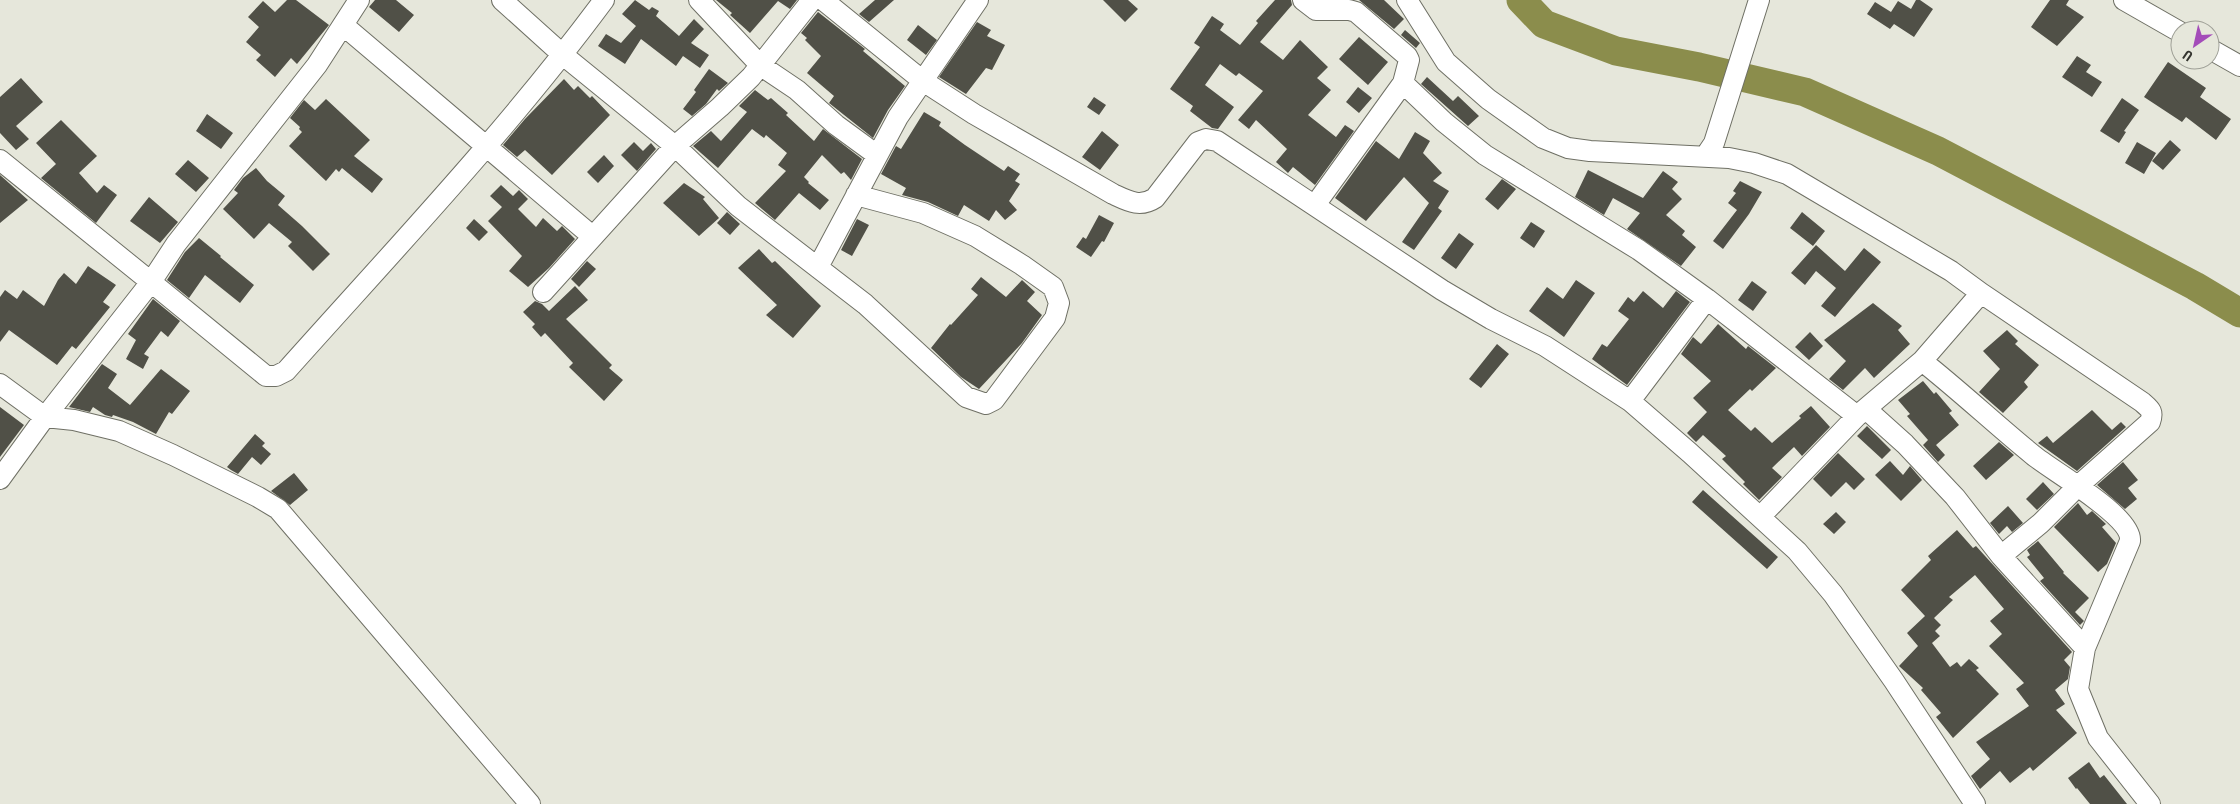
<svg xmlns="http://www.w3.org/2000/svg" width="2240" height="804" font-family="'Roboto Condensed',sans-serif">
	<rect width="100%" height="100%" fill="#e6e7db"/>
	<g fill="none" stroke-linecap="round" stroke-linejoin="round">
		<path stroke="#8b8d4c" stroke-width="29" d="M1521,0L1544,24L1616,51L1699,67L1805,92L1938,151L2195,286L2240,313"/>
	</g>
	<path fill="#505047" d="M287,0H296L329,25L297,64L291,58L275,77L256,60L261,55L246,42L259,27L248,17L263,1L275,12Z
		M375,0H396L414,15L399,32L369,7Z
		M635,0L649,10L652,7L659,11L656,16L679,36L694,19L704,29L691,43L709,55L700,68L683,56L676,66L641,39L625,64L598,46L606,34L621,43L636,26L622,14Z
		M716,0H797L790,9L778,1L750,33L730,15L732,13Z
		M875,0H894L869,22L859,14Z
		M1103,0H1128L1138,9L1125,22Z
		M1275,0H1291L1292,5L1260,42L1283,60L1300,40L1328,67L1317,78L1331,90L1308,115L1336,137L1345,125L1354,131L1315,185L1293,167L1288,173L1276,162L1287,149L1256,120L1249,129L1238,120L1263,91L1239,73L1236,76L1220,64L1205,85L1234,107L1218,129L1212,128L1190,111L1193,106L1170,89L1200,47L1194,43L1212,16L1224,24L1220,30L1240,45L1258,23L1256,21Z
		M1359,0H1384L1404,19L1394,29Z
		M1916,0H1920L1933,9L1914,37L1894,24L1890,29L1867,14L1875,2L1891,12L1898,1L1911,9Z
		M2050,0H2069L2066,5L2084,17L2057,46L2031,27Z
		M818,12L865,49L863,51L905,86L888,110L873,138L829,103L834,96L807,73L821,56L805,40L807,38L801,33Z
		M977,22L991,30L987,36L1005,45L992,70L986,68L966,94L939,77Z
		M918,25L937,40L926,55L907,40Z
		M1405,30L1420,43L1416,48L1401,35Z
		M1359,37L1388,62L1368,85L1339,59Z
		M2077,56L2091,65L2086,72L2102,82L2092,97L2062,77Z
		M2168,62L2206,88L2200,97L2231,119L2216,140L2186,117L2182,122L2144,97Z
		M709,69L728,83L719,91L717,89L706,104L692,116L683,109L696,92L694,90Z
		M1427,77L1453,101L1458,96L1479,116L1468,126L1421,84Z
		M21,78L43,102L16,126L29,139L16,150L0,133V97Z
		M564,79L574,90L578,86L590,98L592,96L610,115L552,175L525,150L517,157L503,145L525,119Z
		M1358,87L1372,98L1359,113L1346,102Z
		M755,90L768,100L771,98L788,113L786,115L814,141L823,129L862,159L851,180L844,172L841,174L822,155L804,177L809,182L808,183L829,200L820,210L799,193L775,220L755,203L786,171L778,165L787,153L766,135L764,138L752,129L718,168L693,146L711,131L721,141L747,112L739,106Z
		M1094,97L1106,105L1099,115L1087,107Z
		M2122,98L2139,110L2124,131L2126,132L2119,143L2100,131Z
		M326,99L370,140L354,156L383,179L372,193L342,168L339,172L336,169L326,181L289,146L302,132L299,129L300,127L290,118L304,100L315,110Z
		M924,112L941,122L939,126L965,145L1004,171L1008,166L1020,174L1015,181L1020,184L1009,201L1017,210L1005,220L996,210L989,221L964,205L958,216L928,202L902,195L906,188L881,174L896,146L901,149Z
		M207,114L233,133L221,149L196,131Z
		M61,120L97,156L79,173L97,193L104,185L117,195L96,223L41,178L56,164L36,143Z
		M1102,131L1119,145L1100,170L1082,157Z
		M1415,132L1430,141L1423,153L1442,173L1433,181L1449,191L1438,208L1442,211L1414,250L1402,242L1429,203L1404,177L1366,221L1335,198L1376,141L1399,159Z
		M2170,140L2181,150L2163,170L2152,161Z
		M634,142L643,151L651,143L656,149L637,171L621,155Z
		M2137,142L2156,153L2144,174L2125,163Z
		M604,155L614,166L598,183L587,172Z
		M188,160L209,178L196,192L175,174Z
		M256,168L267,181L285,196L278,205L302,226L330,254L313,271L288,246L292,242L269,223L254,239L223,209L238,193L234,190L243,178Z
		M1588,170L1643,198L1663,171L1678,182L1672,189L1682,199L1666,215L1685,231L1682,235L1696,247L1681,266L1627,229L1640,213L1613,198L1604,215L1575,197Z
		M0,175L28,200L0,223Z
		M1502,179L1516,189L1498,210L1485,199Z
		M1740,181L1762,192L1749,214L1723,249L1713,241L1737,210L1728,203L1736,193L1733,191Z
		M684,183L705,197L703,199L719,218L699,236L663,203Z
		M501,185L513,196L519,190L528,199L518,209L536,227L543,218L557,231L562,226L575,239L549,268L528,287L509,271L522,256L488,221L502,207L490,196Z
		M149,197L178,222L160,243L130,221Z
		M727,212L740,224L730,235L717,223Z
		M1802,212L1825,231L1813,246L1790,228Z
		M1099,215L1114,223L1104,242L1102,241L1091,257L1076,247L1083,237L1086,239Z
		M474,219L488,232L479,241L466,228Z
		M857,219L869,225L852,256L841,250Z
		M1531,222L1545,231L1534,248L1520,238Z
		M1459,233L1474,244L1456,269L1441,258Z
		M199,238L221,256L220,257L254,285L240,303L205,275L189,298L167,280L185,252Z
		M1816,245L1845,271L1864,248L1881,262L1835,317L1821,306L1836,288L1816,271L1805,285L1791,273Z
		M759,249L772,263L775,261L821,306L793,338L766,315L777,305L738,268Z
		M587,261L596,269L579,287L571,279Z
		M88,266L116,285L103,302L110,307L76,349L72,346L57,365L9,330L0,342V297L5,290L17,299L23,290L44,306L58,280L64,273L76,284Z
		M981,277L1006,297L1022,280L1035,292L1027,301L1042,315L1022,343L979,389L961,377L931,348L950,324L951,325L978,295L971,289Z
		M1576,280L1595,293L1564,337L1529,311L1547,287L1563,299Z
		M1752,281L1767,292L1753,311L1738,300Z
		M575,286L588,300L566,319L612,365L609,368L623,380L604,401L569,367L573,363L545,333L541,337L532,327L535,324L523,312L535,301L542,304L549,311Z
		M1643,291L1663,308L1676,291L1690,302L1627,385L1592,359L1602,344L1607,347L1629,319L1618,311L1628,297L1634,302Z
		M153,299L180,321L168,337L161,331L144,354L149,357L143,369L126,359L136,340L128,334Z
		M1873,303L1902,326L1898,330L1910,344L1874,378L1865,368L1843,390L1829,379L1846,361L1824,340Z
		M1718,324L1746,349L1748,346L1776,368L1752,391L1750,389L1728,410L1751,431L1755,427L1772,443L1801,418L1799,416L1811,406L1830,427L1802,456L1794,447L1772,468L1782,477L1759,500L1743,484L1745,482L1722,459L1726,456L1703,435L1696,442L1687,433L1707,412L1693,398L1711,381L1681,354L1693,337L1701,344Z
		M2007,330L2018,341L2015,344L2039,365L2024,382L2028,387L2003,413L1979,392L2000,369L1983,351Z
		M1810,332L1823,346L1809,360L1795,347Z
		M1497,344L1509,354L1481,388L1469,379Z
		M102,364L117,374L108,388L130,405L161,369L190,391L172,414L169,412L156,434L133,422L113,415L112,417L105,415L93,407L90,412L69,407Z
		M1923,381L1934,394L1936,392L1952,411L1949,413L1959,425L1936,445L1945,455L1938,462L1923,445L1928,440L1907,416L1910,414L1898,400Z
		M0,407L24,425L0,457Z
		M2092,410L2112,430L2121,422L2126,427L2077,471L2038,443L2047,436L2053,443Z
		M1867,426L1891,450L1882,459L1857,436Z
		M255,434L265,443L262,446L271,454L261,465L252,457L238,474L231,470L227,467Z
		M1999,442L2014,455L1986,480L1973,466Z
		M1838,453L1865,479L1854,490L1846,482L1831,497L1813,479Z
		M1890,461L1903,475L1910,466L1922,480L1901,501L1875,475Z
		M2123,462L2138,480L2128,488L2137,499L2125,509L2097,485Z
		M294,473L308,490L290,505L271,491Z
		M2043,482L2054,494L2037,510L2026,499Z
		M1703,490L1778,557L1767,569L1692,502Z
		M2078,503L2087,515L2092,511L2106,524L2102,527L2116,543L2107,564L2098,572L2054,527Z
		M2008,506L2023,523L2012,532L2007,526L1999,534L1990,523Z
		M1836,512L1846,522L1834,534L1823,524Z
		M1957,530L1973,548L1976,546L2072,652L2064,660L2070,667L2068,679L2055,690L2065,704L2056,710L2077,733L2033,771L2030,767L2010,783L2000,771L1980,789L1971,776L1990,759L1976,742L2029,706L2016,689L2024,683L1989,646L2002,634L1990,621L2004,609L1975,575L1949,597L1953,600L1934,618L1941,625L1935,631L1940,636L1932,643L1950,667L1957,662L1961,667L1969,659L1979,668L1976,670L1999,694L1953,738L1936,717L1941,713L1921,690L1923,688L1899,666L1918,646L1907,633L1925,616L1901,590L1931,560L1928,556Z
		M2038,541L2064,572L2063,573L2089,598L2075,612L2084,621L2080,625L2040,581L2044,578L2027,557L2030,555L2027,550Z
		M2089,762L2100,778L2104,775L2127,804H2090L2077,788L2076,789L2068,778Z"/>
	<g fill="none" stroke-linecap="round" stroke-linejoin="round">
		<g stroke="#6f7065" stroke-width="22">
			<path id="minor" d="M502,0L563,55L675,146L738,206L865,304L966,397L986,404L994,400L1055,318L1059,303L1053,287L1022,265L975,236L923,213L856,195
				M699,0L760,65L797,90L836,125L877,155
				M823,0L923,81L974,114L1113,194C1128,201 1140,208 1155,198L1198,142L1206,139L1217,141L1442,290L1491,319L1545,346L1630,401L1690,453L1797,551L1833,594L1894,681L1975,804
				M1303,0L1316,10H1349L1356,12L1407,56L1409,60L1403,83L1315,205
				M1407,0L1446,62L1488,99L1543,138L1568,148L1590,151L1729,158L1754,163L1787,174L1951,271L1981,293L1922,361L1857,416L1760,517
				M2124,0L2180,32
				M343,25L592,236
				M2210,49L2240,66
				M1403,83L1444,122L1485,155L1639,250L1707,299L1857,416
				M1706,155L1714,143L1759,0
				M0,160L151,282L176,244L317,65L359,0
				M818,267L898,117L978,0
				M543,292L675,146L720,107L751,77L812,0
				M1981,293L2142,402C2150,409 2154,411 2150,422L2078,486L2041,523L2001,556
				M1922,361C1960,391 1995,424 2033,455C2052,471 2133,516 2130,541L2085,648L2078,689L2098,738L2150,804
				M0,384L45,417L74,420L119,431L173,455L258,497L278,509L530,804
				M1630,401L1707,299
				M1866,409L1905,444L1955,497L2001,556L2085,648
				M0,479L45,417L151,282L266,376H276L286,371C394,250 507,131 604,0"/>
		</g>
		<use href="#minor" stroke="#fff" stroke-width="20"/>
	</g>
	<g transform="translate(2195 45) rotate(214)"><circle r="24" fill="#e6e7db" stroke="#9fa097"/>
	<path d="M0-4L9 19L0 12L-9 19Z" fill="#a44cb9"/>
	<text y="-8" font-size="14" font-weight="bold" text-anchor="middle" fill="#353530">U</text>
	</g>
</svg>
